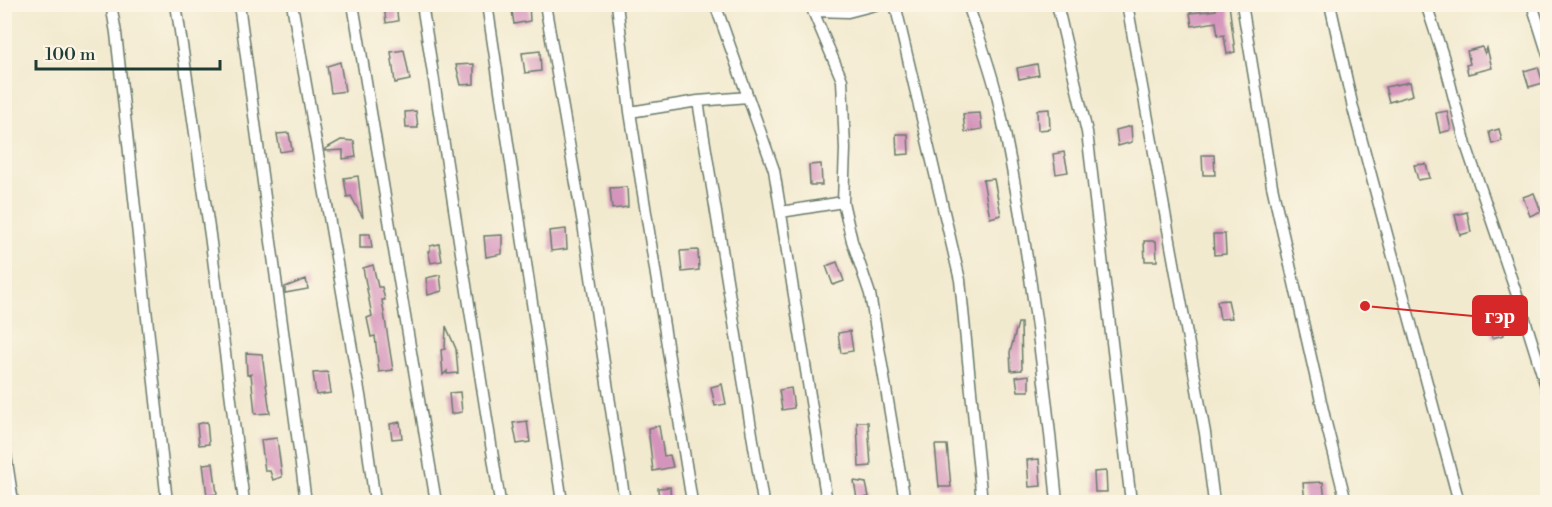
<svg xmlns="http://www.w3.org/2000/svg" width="1552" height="507" font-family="'Libre Bodoni',serif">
	<rect width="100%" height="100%" fill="#fcf5e5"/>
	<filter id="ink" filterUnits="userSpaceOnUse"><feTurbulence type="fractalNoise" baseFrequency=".0167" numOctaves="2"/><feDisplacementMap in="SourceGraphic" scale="12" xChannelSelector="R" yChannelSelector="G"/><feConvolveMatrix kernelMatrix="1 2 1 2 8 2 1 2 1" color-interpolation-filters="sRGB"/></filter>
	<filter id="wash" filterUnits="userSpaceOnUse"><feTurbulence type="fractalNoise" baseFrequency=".008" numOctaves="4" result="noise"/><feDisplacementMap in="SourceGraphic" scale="24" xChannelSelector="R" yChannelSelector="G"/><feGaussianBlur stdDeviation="1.35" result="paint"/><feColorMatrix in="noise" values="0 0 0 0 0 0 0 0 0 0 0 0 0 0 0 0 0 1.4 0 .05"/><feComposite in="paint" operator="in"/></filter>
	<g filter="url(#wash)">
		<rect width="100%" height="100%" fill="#f2eacf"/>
		<g id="blocks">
			<path fill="#d594bc" d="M384,4H396L398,21L386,23Z
				M511,4H529L530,21L514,24Z
				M1215,4H1229L1235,52L1227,54L1224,35L1218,36L1216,22L1192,26L1190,13L1216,10Z
				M1482,47L1485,54L1487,48L1492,68L1468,74L1466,65L1470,64L1467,51Z
				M404,50L410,80L395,83L391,52Z
				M540,51L541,71L525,73L522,53Z
				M340,62L345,91L331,93L327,66Z
				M474,64V84L461,85L456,65Z
				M1037,64L1039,75L1019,79L1017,68Z
				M1538,67L1543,83L1529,87L1524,71Z
				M1410,82L1413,95L1389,102L1385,87Z
				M1049,109L1050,129L1038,130L1037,110Z
				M416,111L418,128H406L405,112Z
				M1447,111L1451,130L1440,133L1436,113Z
				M980,113L982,129L965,132L963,114Z
				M1131,126L1132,142L1118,146L1116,130Z
				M1499,129L1502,141L1492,144L1489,132Z
				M289,133L292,150L280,152L277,134Z
				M896,134H908L909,154L897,155Z
				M341,140L354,141L356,157L343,159V150L325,151V149Z
				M1064,152L1068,172L1056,174L1053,154Z
				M1202,155H1214L1215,175H1203Z
				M821,164L822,185H810L809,165Z
				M1426,164L1430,178L1418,180L1414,165Z
				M358,176L363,218L351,196L347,197L344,178Z
				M994,179L1001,215L990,218L983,180Z
				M627,187L628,207L612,209L610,188Z
				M1534,193L1541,211L1530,216L1523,197Z
				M1467,212L1471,232L1460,235L1455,215Z
				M566,229L567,249L551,251L549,231Z
				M360,234H370L372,248H360Z
				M1213,234H1225L1226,254L1214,255Z
				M502,235V254L486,257L484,236Z
				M1144,241H1156L1157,261H1145Z
				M439,244L442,261L431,263L428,251H430V246Z
				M698,250L699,270L682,272L680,251Z
				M837,262L844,281L833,285L826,266Z
				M373,265L378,287H382L385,300H382L393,370L379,372L375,336L371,337L367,318L372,316L363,268Z
				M440,275L442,291L428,295L426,278Z
				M306,279L308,289L285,293V287Z
				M1228,300L1232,318L1220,319L1217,301Z
				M1500,316L1504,335L1492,338L1488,318Z
				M1018,323H1021L1022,370L1011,371L1010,352Z
				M446,326L456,349L458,373L447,374V371L443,375L441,350L445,349Z
				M850,331L853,351L841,353L838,333Z
				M246,353L262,354L270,413L255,414L251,374L247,375Z
				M328,372L331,393L316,395L313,373Z
				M1029,375V391H1018L1016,377Z
				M722,384L726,404L715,406L711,387Z
				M791,388L794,408L782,410L779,390Z
				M460,392L462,412L451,414L449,393Z
				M527,421L530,442L517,444L513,423Z
				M207,422L209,444L199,445L197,424Z
				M400,422L402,438L392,439L390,424Z
				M857,422H868L871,466L859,467Z
				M659,426L664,456L670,455L673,467L653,471L648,428Z
				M277,438L282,477L273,480L270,471H265L261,440Z
				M935,445H947L951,487H939Z
				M1039,459L1041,486L1029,487L1027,460Z
				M213,463L217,494L207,496L203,464Z
				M1106,471L1107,492H1095L1094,472Z
				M854,481L866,483L869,497L857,499Z
				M1323,482L1325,502H1305L1303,483Z
				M670,487L671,502H659L658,488Z"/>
		</g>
	</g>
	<g filter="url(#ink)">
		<use href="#blocks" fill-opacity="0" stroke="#697a6a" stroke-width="1.5"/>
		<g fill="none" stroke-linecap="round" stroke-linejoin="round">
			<g stroke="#697a6a" stroke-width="13">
				<path id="street" d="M111,4L116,33L167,502
					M176,4L210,235L244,502
					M239,4L306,502
					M292,4L361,401L375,502
					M353,4L436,502
					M422,4L500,502
					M487,4L562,502
					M545,4L583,224L625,502
					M617,4L630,112L692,502
					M715,4L774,170L827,502
					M879,4L848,12L813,11L842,80L845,149L843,202L852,241L870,294L905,502
					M895,4L960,280L982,502
					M968,4C978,36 991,68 998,100C1027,232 1044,368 1057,502
					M1057,4L1087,132L1131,502
					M1127,4L1205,433L1214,502
					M1242,4L1272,186L1325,419L1346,502
					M1330,4L1353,108L1459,502
					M1426,4L1443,56L1466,145L1523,313L1548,393
					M1532,4L1548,55
					M698,101L763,502
					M630,112L698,101L748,97
					M781,212L843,202
					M4,442L13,502"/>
			</g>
			<use href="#street" stroke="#fff" stroke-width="10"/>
		</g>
	</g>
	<path fill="none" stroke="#d62828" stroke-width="2" d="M1365 306L1473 316"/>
	<circle fill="#d62828" stroke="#fcf5e5" stroke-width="2" cx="1365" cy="306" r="6"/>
	<rect fill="#d62828" stroke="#d62828" stroke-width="2" x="1473" y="296" width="54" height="39" rx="6"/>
	<g font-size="21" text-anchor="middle" font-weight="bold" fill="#fff">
		<text x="1500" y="323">гэр</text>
	</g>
	<rect width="1552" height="507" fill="none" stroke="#fcf5e5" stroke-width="24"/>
	<path d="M36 60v9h184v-9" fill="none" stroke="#1f3d34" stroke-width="3"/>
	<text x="45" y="60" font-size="18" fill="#1f3d34" stroke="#fcf5e5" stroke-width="4.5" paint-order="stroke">100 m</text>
</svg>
